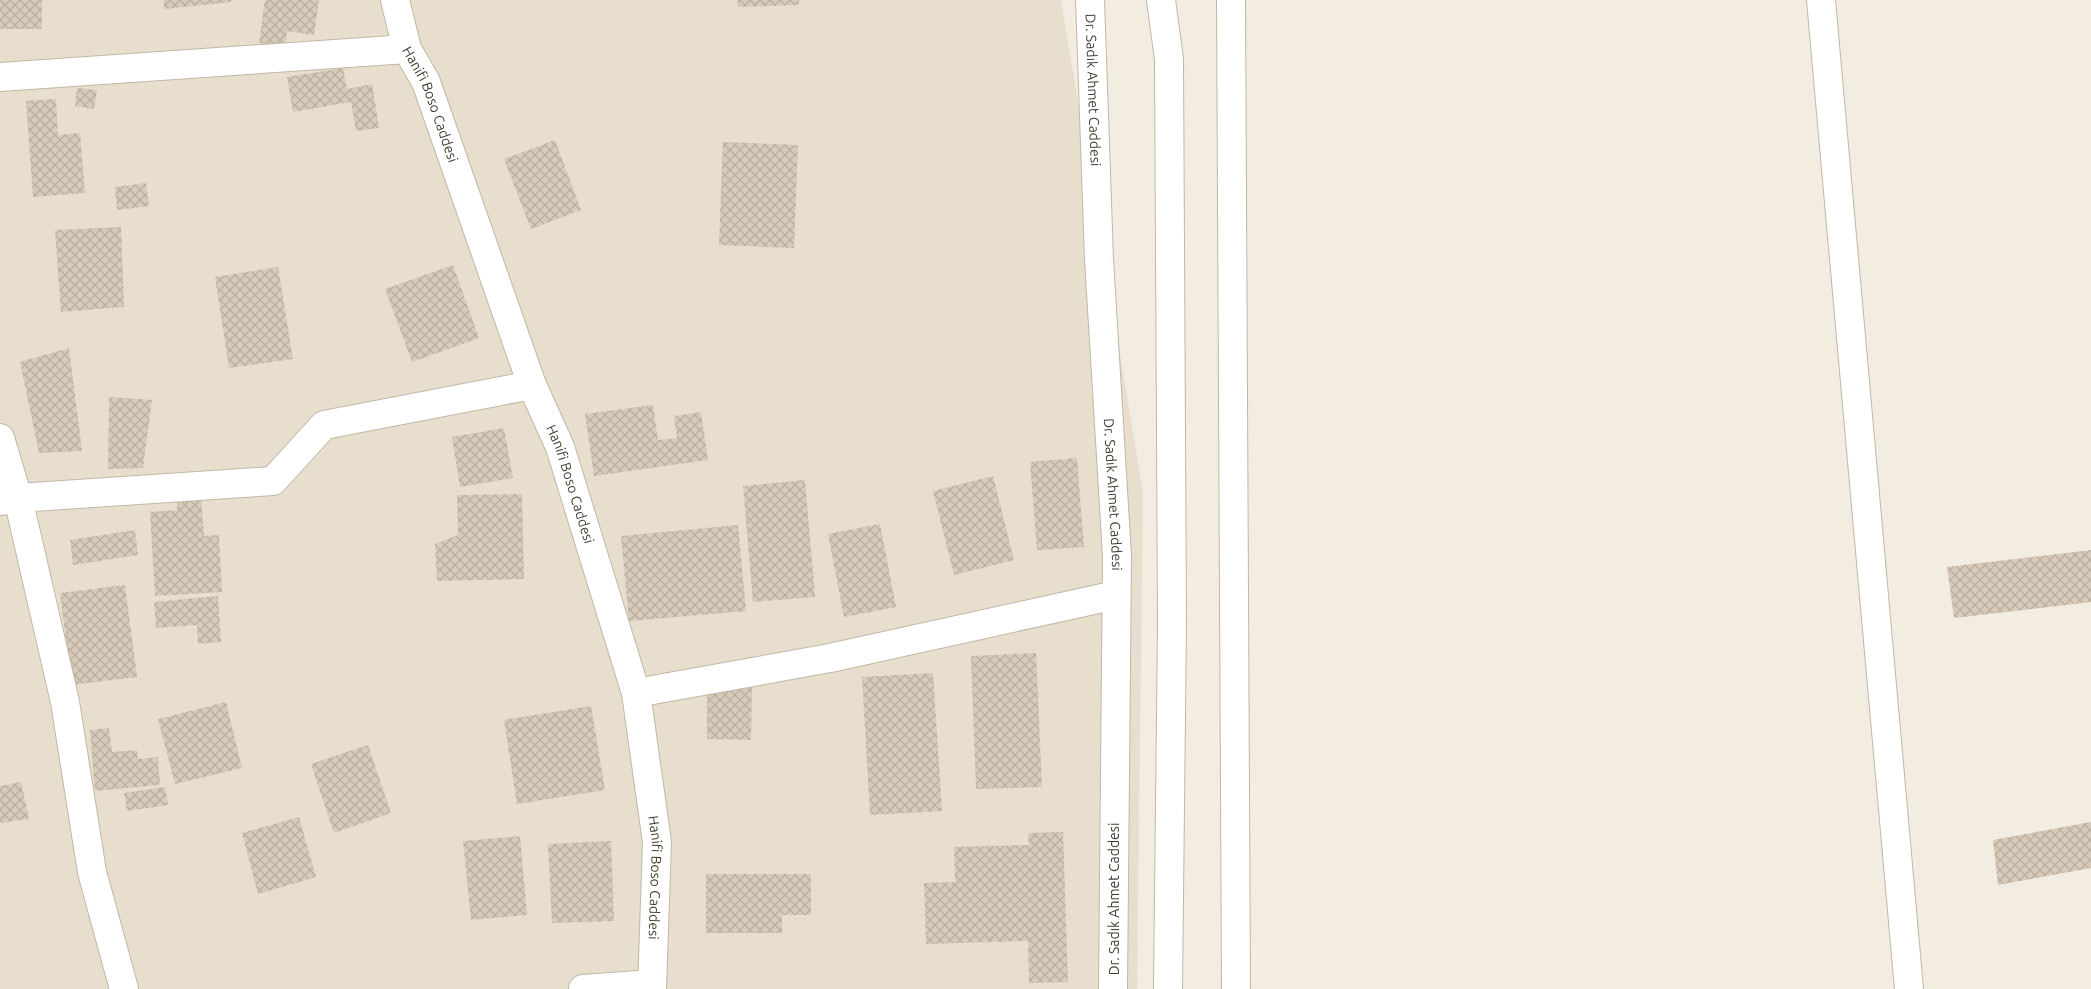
<svg xmlns="http://www.w3.org/2000/svg" width="2091" height="989" font-family="Ubuntu,sans-serif">
	<defs>
		<pattern id="building-cross-hatch" width="8" height="8" patternUnits="userSpaceOnUse" patternTransform="scale(1.25)"><rect width="8" height="8" fill="#d8cab8"/><path d="M0 0l8 8M0 8l8-8" fill="none" stroke="#bbae9f"/></pattern>
	</defs>
	<rect width="100%" height="100%" fill="#f3ede1"/>
	<path fill="#e7dece" d="M0,0H1061L1143,492L1137,989H0Z"/>
	<path fill="url(#building-cross-hatch)" d="M0,0H42V29H0Z
		M164,0H231V2L164,9Z
		M265,0H319L314,35L287,31L285,47L259,43Z
		M737,0H799V5L738,7Z
		M343,68L347,89L372,84L379,128L356,131L351,102L293,112L287,77Z
		M77,88L97,90L94,109L75,106Z
		M56,99L58,135L80,133L85,193L33,197L26,101Z
		M555,140L581,210L531,229L504,159Z
		M723,142L798,145L794,248L719,245Z
		M146,183L149,206L117,210L115,187Z
		M121,227L124,307L61,312L55,230Z
		M453,265L479,338L412,362L385,289Z
		M278,267L293,359L229,368L215,277Z
		M69,348L82,451L39,453L20,362Z
		M109,397L152,400L143,468L108,469Z
		M653,405L658,440L677,438L674,416L701,412L708,460L594,476L585,414Z
		M504,428L513,478L460,487L452,437Z
		M1077,458L1084,547L1037,550L1030,462Z
		M993,476L1014,560L954,575L933,491Z
		M805,480L815,597L753,602L743,486Z
		M522,494L524,579L437,581L435,544L458,535L457,495Z
		M201,496L204,536L219,535L222,592L155,596L150,512L177,510V498Z
		M880,524L896,607L844,617L828,534Z
		M738,525L746,611L629,621L621,536Z
		M135,530L138,555L73,565L70,540Z
		M2091,550V602L1954,618L1947,567Z
		M125,585L137,677L72,685L60,593Z
		M218,596L221,642L198,644L197,625L156,628L154,602Z
		M1036,653L1042,787L976,789L971,656Z
		M933,673L942,811L870,815L862,677Z
		M707,684L752,685L751,740L707,739Z
		M226,702L242,768L175,784L158,719Z
		M591,706L605,790L517,804L504,720Z
		M109,728L112,752L137,750L138,759L158,757L160,785L95,791L90,730Z
		M368,745L391,813L334,833L311,764Z
		M21,782L29,819L0,823V786Z
		M165,787L168,805L127,811L124,793Z
		M299,817L316,877L258,894L242,833Z
		M2091,822V868L1998,885L1993,840Z
		M1063,832L1068,982L1029,983L1028,941L926,944L924,883L955,882L954,847L1029,845L1028,833Z
		M520,836L527,915L471,920L463,841Z
		M611,841L614,921L552,923L548,844Z
		M706,874H811V915H782V933H706Z"/>
	<g fill="none" stroke-linecap="round" stroke-linejoin="round">
		<g stroke="#c1b7a6" stroke-width="30">
			<g id="minor">
				<path id="s1" d="M395,0L407,49L426,82L532,385L560,447L636,693L657,842L652,989"/>
				<path id="s2" d="M1090,0L1099,259L1117,556L1113,989"/>
				<path d="M1161,0L1169,59L1172,623L1168,989"/>
				<path d="M1231,0L1236,989"/>
				<path d="M1821,0L1909,989"/>
				<path d="M0,77L407,49"/>
				<path d="M0,438L18,498L65,702L92,872L124,989"/>
				<path d="M1,501L18,498L273,481L324,425L532,385"/>
				<path d="M636,693L830,658L1116,595"/>
				<path d="M583,989L652,984"/>
			</g>
		</g>
		<use href="#minor" stroke="#fff" stroke-width="28"/>
	</g>
	<g text-anchor="middle" dominant-baseline="central" stroke-width="5" stroke-linejoin="round" paint-order="stroke">
		<g font-size="14" fill="#443c31" stroke="#fff">
			<text stroke="none"><textPath href="#s2" startOffset="90">Dr. Sadık Ahmet Caddesi</textPath></text>
			<text stroke="none"><textPath href="#s1" startOffset="111">Hanifi Boso Caddesi</textPath></text>
			<text stroke="none"><textPath href="#s1" startOffset="516">Hanifi Boso Caddesi</textPath></text>
			<text stroke="none"><textPath href="#s2" startOffset="495">Dr. Sadık Ahmet Caddesi</textPath></text>
			<text stroke="none"><textPath href="#s1" startOffset="921">Hanifi Boso Caddesi</textPath></text>
			<text transform="translate(1114 899) rotate(-90)">Dr. Sadık Ahmet Caddesi</text>
		</g>
	</g>
</svg>
